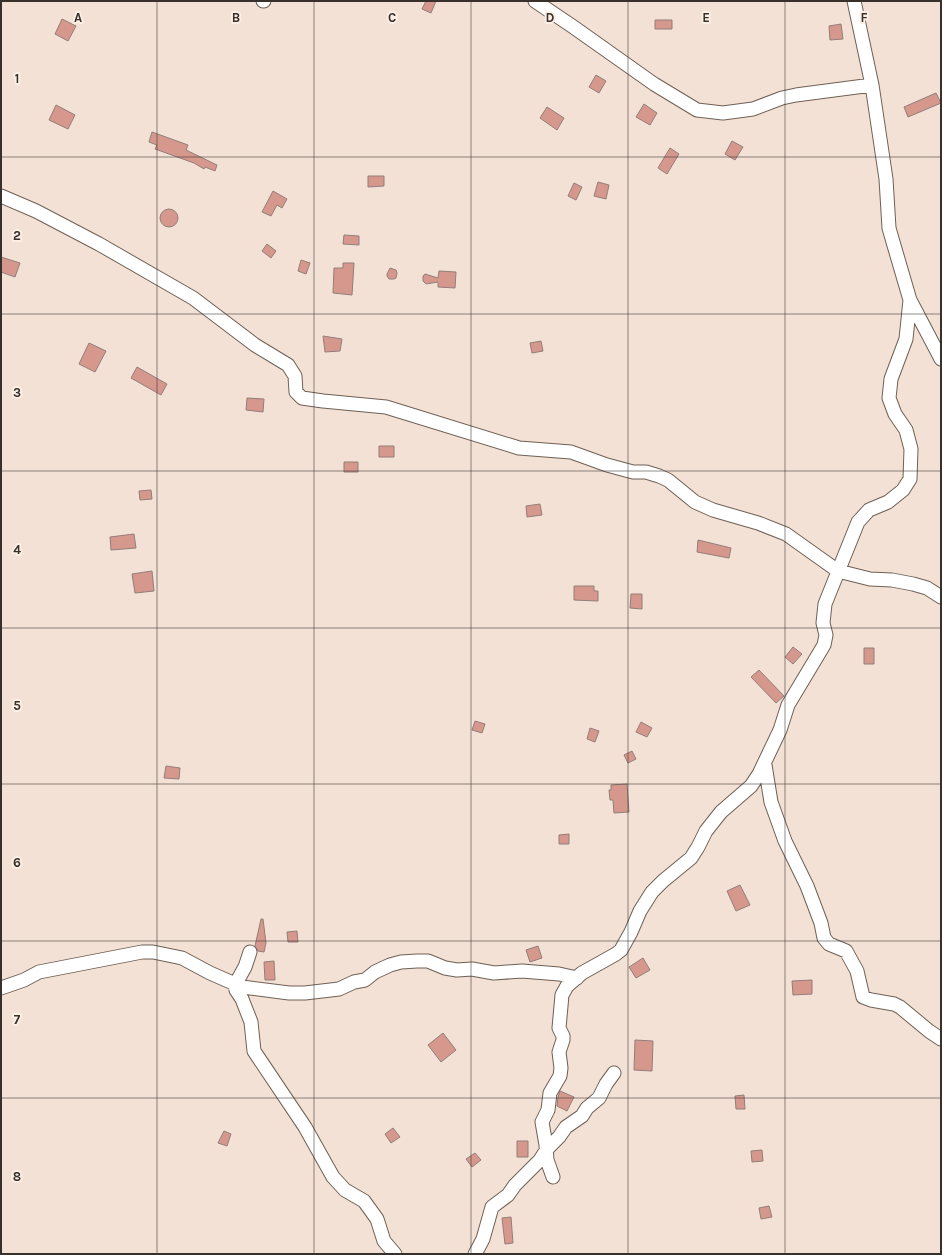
<svg xmlns="http://www.w3.org/2000/svg" width="942" height="1255" font-family="Karla,sans-serif">
	<rect width="100%" height="100%" fill="#f2e1d4"/>
	<path fill="#d6988d" stroke="#927e7a" d="M426,1H436L431,13L422,9Z
		M62,19L76,26L68,41L55,34Z
		M655,20H672V29H655Z
		M841,24L843,39L830,40L829,26Z
		M596,75L606,81L599,93L589,87Z
		M936,93L941,103L908,117L904,107Z
		M644,104L657,113L650,125L636,117Z
		M56,105L75,115L68,129L49,120Z
		M547,107L564,118L557,130L540,118Z
		M152,132L188,145L186,150L217,165L215,171L205,167L204,169L194,163L155,149L157,145L149,142Z
		M732,141L743,147L735,160L725,154Z
		M670,148L679,154L667,174L658,168Z
		M368,176H384V186L368,187Z
		M598,182L609,185L606,199L594,196Z
		M574,183L582,187L576,200L568,196Z
		M273,191L287,199L282,208L277,205L271,216L262,212Z
		M160 218a9 9 0 1 1 18 0a9 9 0 1 1-18 0Z
		M344,235L359,236V245L343,244Z
		M267,244L276,251L271,258L262,251Z
		M1,257L20,263L15,277L1,272Z
		M301,260L310,263L306,274L298,271Z
		M343,263H354L352,295L333,293L334,268H343Z
		M390,268L396,270L397,273L396,278L394,279H389L387,276V274Z
		M439,271L456,272L455,288L438,287V282L426,284L423,281V276L425,274L438,278Z
		M323,336L342,339L340,351L325,352Z
		M541,341L543,351L532,353L530,343Z
		M89,343L106,351L95,372L79,364Z
		M137,367L167,384L161,395L131,378Z
		M247,398L264,399L263,412L246,410Z
		M379,446H394V457H379Z
		M344,462H358V472H344Z
		M151,490L152,499L140,500L139,491Z
		M540,504L542,515L527,517L526,506Z
		M134,534L136,548L111,550L110,537Z
		M698,540L731,548L729,558L697,552Z
		M152,571L154,591L135,593L132,574Z
		M574,586H594V591H598V601L574,600Z
		M631,594H642V609L630,608Z
		M793,647L802,654L793,664L785,657Z
		M864,648H874V664H864Z
		M759,670L784,696L776,703L751,677Z
		M475,721L485,724L482,733L472,730Z
		M641,722L652,728L647,737L636,732Z
		M590,728L599,731L595,742L587,739Z
		M632,751L636,759L628,763L624,755Z
		M166,766L180,768L179,779L164,778Z
		M627,784L629,812L614,813L613,800H610L609,790H611V785Z
		M569,834V844H559V835Z
		M740,885L750,905L736,911L727,891Z
		M261,919H263L266,943L264,952L258,951L255,946Z
		M297,931L298,942H288L287,932Z
		M538,946L542,958L530,962L526,950Z
		M643,958L650,970L636,978L629,967Z
		M274,961L275,980H265L264,962Z
		M812,980V994L793,995L792,981Z
		M443,1033L456,1050L441,1062L428,1045Z
		M635,1040L653,1041L652,1071L634,1070Z
		M560,1091L574,1097L567,1111L557,1106L558,1097Z
		M744,1095L745,1109H736L735,1096Z
		M393,1128L400,1137L391,1143L385,1134Z
		M224,1131L231,1134L227,1146L218,1143Z
		M517,1141H528V1157H517Z
		M762,1150L763,1161L752,1162L751,1151Z
		M475,1153L481,1160L472,1167L466,1159Z
		M769,1206L772,1217L761,1219L759,1208Z
		M511,1217L513,1243L505,1244L502,1218Z"/>
	<g fill="none" stroke-linecap="round" stroke-linejoin="round">
		<g stroke="#6f6055" stroke-width="15">
			<path id="minor" d="M263,1H264
				M535,1L572,26L654,84L697,110L723,113L753,109L782,98L796,95L872,85
				M854,1L872,85L886,179L889,228L893,242L910,300L941,359
				M1,196L36,211L99,244L193,298L255,345L288,365L295,376L296,392L302,398L323,401L386,407L519,448L571,452L607,465L633,472H646L659,476L668,480L695,502L713,510L758,523L786,534L838,571L870,579L892,580L913,584L927,588L941,597
				M765,765L771,802L785,841L807,886L821,923L824,938L829,944L846,951L857,971L863,997L871,1000L894,1004L900,1007L929,1031L941,1039
				M250,952L245,967L235,985L236,990L242,999L251,1022L254,1051L305,1127L333,1177L345,1190L364,1201L377,1219L384,1241L395,1254
				M1,988L24,980L39,972L142,952H153L182,958L210,973L242,987L289,993H305L339,989L354,982L365,980L375,972L390,965L401,962L417,961H428L445,968L457,970L472,969L494,973L522,971L559,974L577,978
				M553,1177L547,1160L546,1145L542,1122L548,1110L550,1093L560,1076L561,1068L559,1052L563,1040V1036L559,1028L562,995L567,986L582,973L616,954L621,950L631,932L640,911L652,892L663,881L691,858L698,847L706,831L721,812L751,786L759,774L780,730L788,705L824,645L826,635L823,623L825,604L858,522L869,510L888,502L903,490L910,479L911,449L906,430L895,414L889,398L891,379L906,339L910,300
				M475,1254L483,1239L492,1207L508,1195L515,1185L540,1160L547,1149L559,1137L566,1127L582,1116L587,1108L599,1098L606,1084L614,1073"/>
		</g>
		<use href="#minor" stroke="#fff" stroke-width="13"/>
	</g>
	<path fill="none" stroke="#37302b" stroke-width="1" stroke-opacity="0.55" d="M157,1V1254M314,1V1254M471,1V1254M628,1V1254M785,1V1254M1,157H941M1,314H941M1,471H941M1,628H941M1,784H941M1,941H941M1,1098H941"/>
	<g font-size="13" text-anchor="middle" font-weight="bold" fill="#37302b" stroke="#fcefe4" stroke-width="4" stroke-linejoin="round" paint-order="stroke">
		<text x="78" y="22">A</text>
		<text x="236" y="22">B</text>
		<text x="392" y="22">C</text>
		<text x="550" y="22">D</text>
		<text x="706" y="22">E</text>
		<text x="864" y="22">F</text>
		<text x="17" y="83">1</text>
		<text x="17" y="240">2</text>
		<text x="17" y="397">3</text>
		<text x="17" y="554">4</text>
		<text x="17" y="710">5</text>
		<text x="17" y="867">6</text>
		<text x="17" y="1024">7</text>
		<text x="17" y="1181">8</text>
	</g>
	<rect width="942" height="1255" fill="none" stroke="#37302b" stroke-width="4"/>
</svg>
